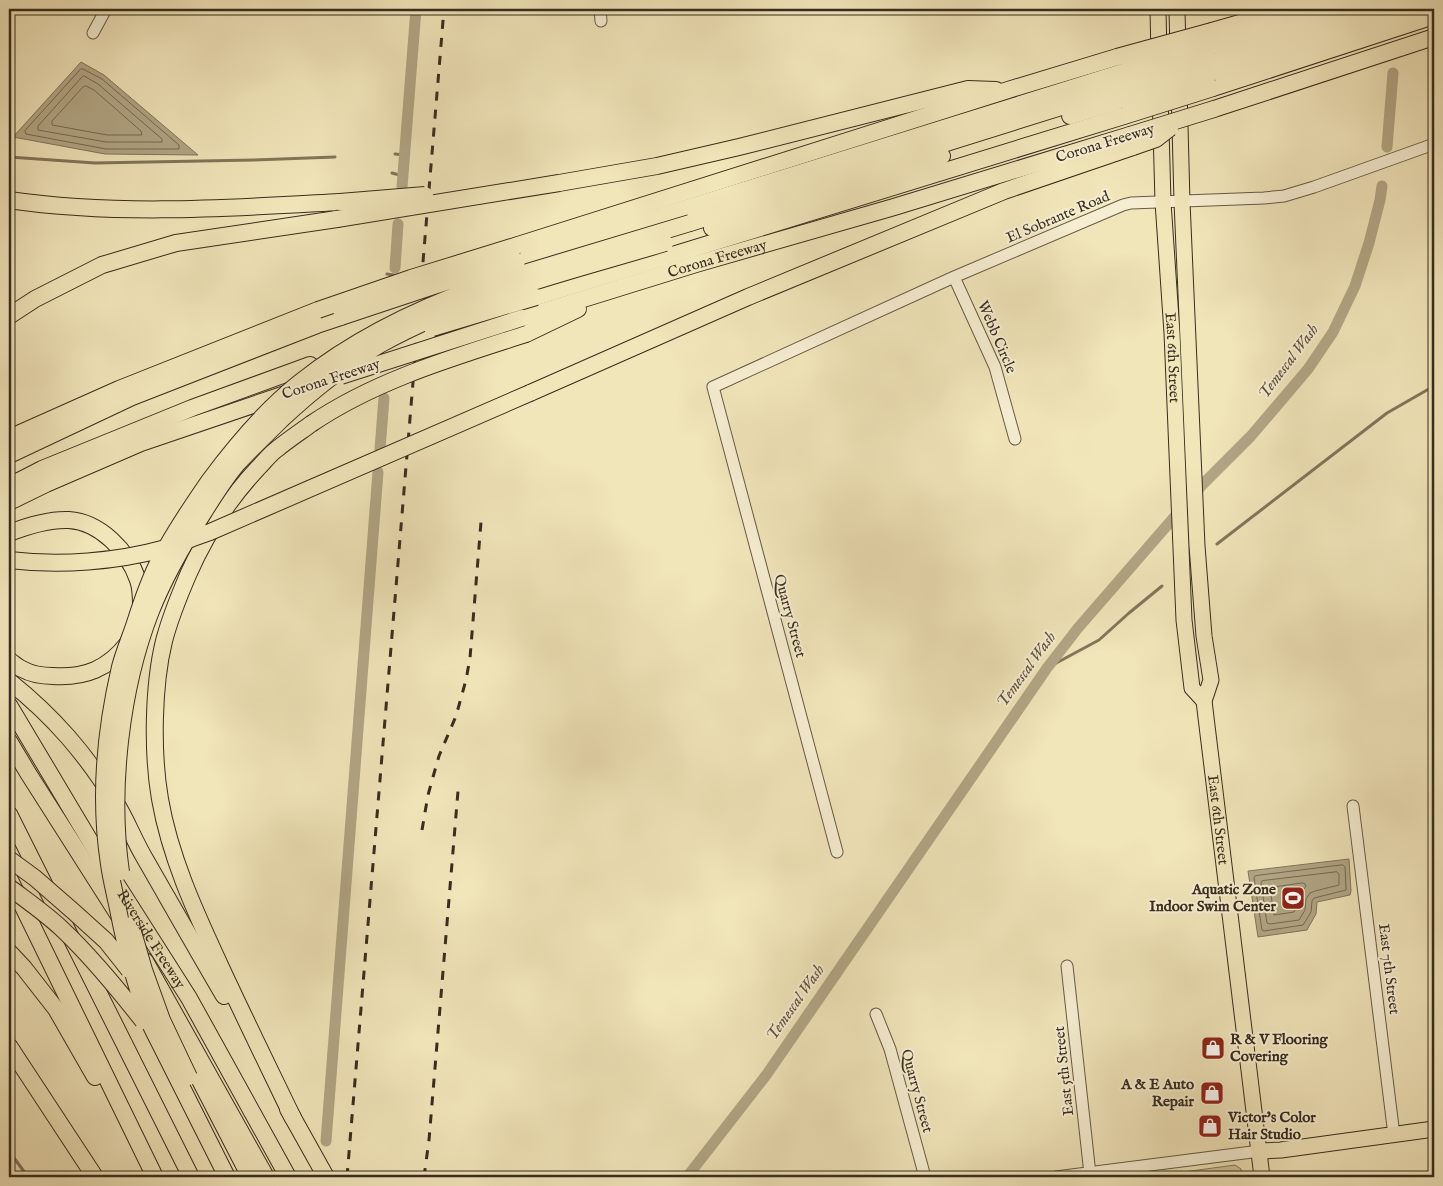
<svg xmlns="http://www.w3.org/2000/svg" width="1443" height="1186" font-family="'IM FELL English',serif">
	<rect width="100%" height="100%" fill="#f1e5ba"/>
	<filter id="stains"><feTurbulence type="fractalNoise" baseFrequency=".004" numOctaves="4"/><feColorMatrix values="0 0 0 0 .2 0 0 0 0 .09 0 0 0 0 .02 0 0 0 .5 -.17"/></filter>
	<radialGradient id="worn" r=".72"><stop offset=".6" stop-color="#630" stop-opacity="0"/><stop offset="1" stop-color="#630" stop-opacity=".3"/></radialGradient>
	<path fill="#d1c6a0" stroke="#847a60" d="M1235,1165L1241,1169L1242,1177H1147Z"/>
	<path fill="#b2a685" stroke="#81765c" d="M81,62L104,75L198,155L105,154L13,137Z
		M1349,859L1351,891L1350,895L1317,902L1316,914L1307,930L1258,937L1248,871Z"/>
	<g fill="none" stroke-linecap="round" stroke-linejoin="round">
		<path stroke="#746a52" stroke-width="1" d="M81,69H83L102,79L179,145V149H106L26,134L25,131Z
			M84,76L98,84L162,139V142H106L38,130V126L82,77Z
			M86,86L94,90L141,131L142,135H107L52,125V121L83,87Z
			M1343,865L1345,867L1346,890L1314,898L1312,901L1311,912L1303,925L1264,931L1262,930L1254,878L1255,876Z
			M1337,872L1339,874V885L1315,891L1310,893L1306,899L1305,910L1299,920L1270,924L1267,923L1261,883L1262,881Z
			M1303,883L1305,884L1306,886C1299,895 1299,904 1294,912L1274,915L1270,888Z"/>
		<path stroke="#81765c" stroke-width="3" d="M395,154L404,155
			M9,157L95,163L254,160L335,157
			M392,173L403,176
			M387,274L394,275
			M1217,544L1387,413L1434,386
			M1047,668L1099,640L1129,613L1162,586
			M9,1151L28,1177"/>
		<path stroke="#b2a685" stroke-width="11" d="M1387,147L1393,73
			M402,187L416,9
			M395,268L398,224
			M380,449L384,398
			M326,1141C344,918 360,695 378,472
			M687,1177L767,1074L1047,668L1078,628L1203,484L1251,436L1308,369L1333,332L1355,286L1369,243L1380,200L1382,186"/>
		<g stroke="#665b46" stroke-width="13">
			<path id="minor" d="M600,9L601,21
				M93,33L106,9
				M954,277L995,367L1015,439
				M1353,806L1394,1135
				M837,852L713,387L954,277L1123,205L1131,203L1264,198L1284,196L1314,187L1434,144
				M1067,966L1090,1174
				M876,1014L890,1049L925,1177
				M1056,1177L1260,1151"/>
		</g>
		<g stroke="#372d1f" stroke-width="17">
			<g id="major">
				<path d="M1158,9L1159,58"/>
				<path d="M1177,9L1178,52"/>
				<path id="s1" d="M1179,88L1182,202L1197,546L1204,636L1211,680L1204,701L1262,1177"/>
				<path id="s2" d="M1160,93L1163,202L1172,333L1184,620L1192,688L1204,701"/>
				<path d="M1260,1151L1281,1150L1434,1129"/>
			</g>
		</g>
		<g stroke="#372d1f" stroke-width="18">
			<g id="highway">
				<path d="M1212,31L1289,9"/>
				<path d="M1212,46L1336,9"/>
				<path d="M1211,61L1379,9"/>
				<path d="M1213,72L1420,9"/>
				<path d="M1213,88L1434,16"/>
				<path d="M1214,109L1434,37"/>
				<path d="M1070,116L1123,100"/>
				<path d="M559,183L657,166L739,147L968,89L996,90"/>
				<path d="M9,200C118,216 230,208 340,202"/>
				<path d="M690,223L1122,88"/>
				<path d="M712,228L942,156"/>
				<path d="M518,245L1008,90L1117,57"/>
				<path d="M517,261L1120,73"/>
				<path d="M536,297L1124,116"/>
				<path d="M9,316L35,299L102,265L176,243L337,219"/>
				<path id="s3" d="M522,318L696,264L894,207L1130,135"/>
				<path d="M526,334L578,309"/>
				<path d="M530,393L748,297L1004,191L1133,147"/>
				<path d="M9,438L119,389L318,310"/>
				<path d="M9,455L132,397L317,325L341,317"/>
				<path d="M9,486L42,469L192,408L310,365"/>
				<path d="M9,502L46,484L141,443L288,393"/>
				<path d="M9,533C27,526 48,519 69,520C100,522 128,551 138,580C141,588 141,597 141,606"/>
				<path d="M9,660C13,663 17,667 22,669C31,674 42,676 53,676C85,678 108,669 128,643"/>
				<path d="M9,681C54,717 86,754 116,803C127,821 134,840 144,857C171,904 197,950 224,996"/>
				<path id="s4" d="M9,705L105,866L189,998L288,1177"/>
				<path d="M9,741L28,773L119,916"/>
				<path d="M9,814L191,1177"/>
				<path d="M9,878L155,1177"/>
				<path d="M9,952L24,968L56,1009L95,1077"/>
				<path d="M145,961L266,1177"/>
				<path d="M9,1046L95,1177"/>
				<path d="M187,1055L250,1177"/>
				<path d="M288,1109L326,1177"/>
				<path d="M293,1118C268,1066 243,1015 219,963C195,911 170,857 160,799C152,753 153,686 164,641C170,618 179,596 188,575C205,536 229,499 258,468C264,462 270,454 277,449C288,440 300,432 311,424"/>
			</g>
		</g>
		<use href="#minor" stroke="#f6eed2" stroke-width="11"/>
		<use href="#major" stroke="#f1e5ba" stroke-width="15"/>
		<use href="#highway" stroke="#f1e5ba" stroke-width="16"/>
		<path stroke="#372d1f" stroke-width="3" stroke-dasharray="9 9" stroke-linecap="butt" d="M422,830L428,795L433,777L439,756L456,716L466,680L470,658L481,522
			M347,1177L444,9
			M424,1177L429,1140L458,791"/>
		<g stroke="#372d1f" stroke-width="18" stroke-linecap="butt">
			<path id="highway-bridge" d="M1117,57L1212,31
				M1120,73L1212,46
				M1122,88L1211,61
				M1123,100L1213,72
				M1124,116L1213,88
				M1130,135L1214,109
				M1133,147L1156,139L1170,128
				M340,202L425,195
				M337,219L559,183
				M318,310L411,278L518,245
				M341,317L479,271L517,261
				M432,328L536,297
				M341,376L522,318
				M311,424C376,380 452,358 526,334
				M9,560C60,566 116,562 166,548C181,543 195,537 210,532L530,393
				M9,859L35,878L74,912L106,941L129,970
				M121,872C109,789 121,688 151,611C165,576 184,543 204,512C214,496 225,478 238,463C252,448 267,434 281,420C312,391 344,365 381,344C469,295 569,272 665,243
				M9,887C26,900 45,913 61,928C91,956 117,988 143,1021
				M131,925L144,970L162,1020L189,1077
				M227,1177L152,1028C136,990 126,950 118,909C115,894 111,879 109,864C99,799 105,731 120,667C124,652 130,638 135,623C142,601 149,580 160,559C174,532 191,507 209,481C235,446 265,410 299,383C354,339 416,309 481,286L690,223"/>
		</g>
		<use href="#highway-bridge" stroke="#f1e5ba" stroke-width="16"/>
	</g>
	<defs>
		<g id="stadium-square" transform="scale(1.25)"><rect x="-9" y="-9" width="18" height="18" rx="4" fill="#8f2418" stroke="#f6eed2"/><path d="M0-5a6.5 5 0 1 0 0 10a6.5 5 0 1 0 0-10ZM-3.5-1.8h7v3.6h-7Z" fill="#fff"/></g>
		<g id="shop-square" transform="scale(1.25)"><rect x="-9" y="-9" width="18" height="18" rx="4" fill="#8f2418" stroke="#f6eed2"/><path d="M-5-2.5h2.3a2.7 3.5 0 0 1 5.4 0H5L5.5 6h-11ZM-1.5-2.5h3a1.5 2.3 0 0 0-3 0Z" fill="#fff"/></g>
	</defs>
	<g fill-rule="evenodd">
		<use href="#stadium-square" x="1293" y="898"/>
		<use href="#shop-square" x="1213" y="1048"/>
		<use href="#shop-square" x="1212" y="1093"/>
		<use href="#shop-square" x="1210" y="1126"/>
	</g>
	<g text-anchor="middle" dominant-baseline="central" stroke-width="4" stroke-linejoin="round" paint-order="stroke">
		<g font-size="15" fill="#372d1f" stroke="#f6eed2">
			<text transform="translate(1105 143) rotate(-17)">Corona Freeway</text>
			<text transform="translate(1058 217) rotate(-23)">El Sobrante Road</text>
			<text stroke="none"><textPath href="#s3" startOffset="204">Corona Freeway</textPath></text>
			<text transform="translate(997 337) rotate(67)">Webb Circle</text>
			<text stroke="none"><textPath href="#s2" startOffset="265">East 6th Street</textPath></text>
			<text transform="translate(331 379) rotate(-18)">Corona Freeway</text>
			<text transform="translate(790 616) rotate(75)">Quarry Street</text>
			<text stroke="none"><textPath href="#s1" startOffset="735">East 6th Street</textPath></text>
			<text stroke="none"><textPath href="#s4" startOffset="274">Riverside Freeway</textPath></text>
			<text transform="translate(1389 969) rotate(83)">East 7th Street</text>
			<text transform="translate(1064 1071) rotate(-96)">East 5th Street</text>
			<text transform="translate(917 1091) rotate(75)">Quarry Street</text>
		</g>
		<g font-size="15" font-weight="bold" fill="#372d1f" stroke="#f6eed2" text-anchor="end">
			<text x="1276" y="889">Aquatic Zone<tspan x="1276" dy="17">Indoor Swim Center</tspan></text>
			<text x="1230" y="1039" text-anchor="start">R &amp; V Flooring<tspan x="1230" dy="17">Covering</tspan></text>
			<text x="1194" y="1084">A &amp; E Auto<tspan x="1194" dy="17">Repair</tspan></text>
			<text x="1228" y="1117" text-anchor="start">Victor's Color<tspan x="1228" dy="17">Hair Studio</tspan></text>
		</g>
		<g font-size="16" font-style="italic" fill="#5c513e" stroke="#f6eed2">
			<text transform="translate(1289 362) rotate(-53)">Temescal Wash</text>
			<text transform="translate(1027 670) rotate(-54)">Temescal Wash</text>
			<text transform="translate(796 1003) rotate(-55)">Temescal Wash</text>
		</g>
	</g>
	<rect width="1443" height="1186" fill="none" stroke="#f1e5ba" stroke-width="30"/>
	<rect x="10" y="10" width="1423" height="1166" fill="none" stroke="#372d1f" stroke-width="2.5"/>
	<rect x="15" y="15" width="1413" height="1156" fill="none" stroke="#372d1f"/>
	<rect width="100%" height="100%" filter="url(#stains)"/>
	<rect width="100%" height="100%" fill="url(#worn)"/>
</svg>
